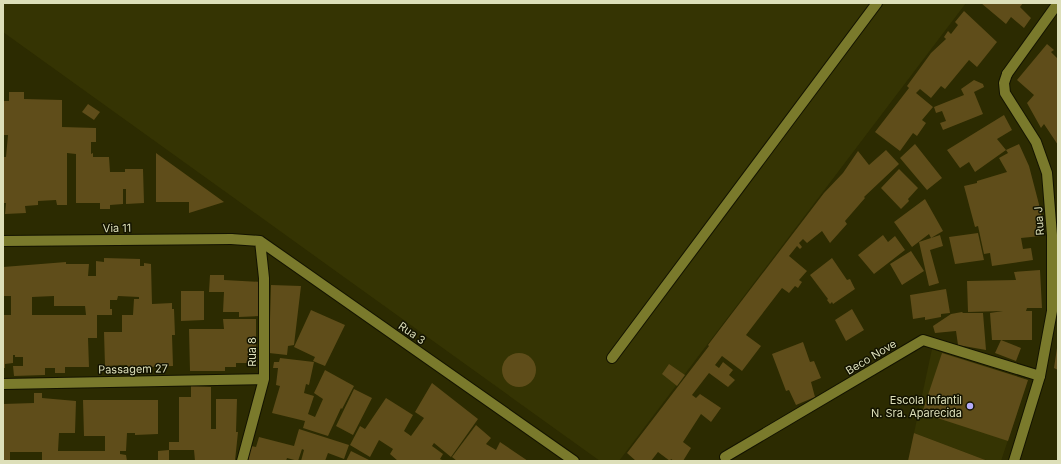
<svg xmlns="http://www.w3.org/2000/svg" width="1061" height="464" font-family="Inter,sans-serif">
	<rect width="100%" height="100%" fill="#2c2b01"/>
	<path fill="#353403" d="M3,3H966L619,461H600L3,32Z
		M932,349L1028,380L1001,461H988L914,433Z"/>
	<path fill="#5f4d1a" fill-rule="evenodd" d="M981,3H1023L1020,7L1031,18L1024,28L1011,17L1006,24Z
		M964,11L997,42L977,67L969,60L945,89L941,86L931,98L920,89L916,93L933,107L922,120L926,123L917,136L913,133L900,151L875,132L909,88L907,86L931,53L946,39L944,37L948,31L951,34L958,25L955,22Z
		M1047,44L1054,50L1051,52L1058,59V145L1044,124L1041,128L1027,103L1034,95L1017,80Z
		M974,80L983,84L984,87L974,92L983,114L943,130L940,123L946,121L942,111L936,113L934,107L964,95L961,89Z
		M9,92H24V99L62,100V127L96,128V142H91V154L93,153V157H109L110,172H125V169H143L144,203L126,204V189H123V204L110,205V209H100V203H76V154L67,153V205H57L56,200L38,201V205L25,206L26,213L5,214L6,203H3V157H6L8,135H3V101H9Z
		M88,104L100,112L94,120L82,112Z
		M1004,115L1012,130L997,139L1006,150L1019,144L1029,166L1041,212V236L1021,238L1023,249L1031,248L1033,260L992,266L990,253L984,254L978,226L975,227L964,186L977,183V181L1007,172L999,158L1008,153L1006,150L975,172L969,162L960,168L947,150Z
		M915,144L942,178L927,190L900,158Z
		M886,150L899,164L864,197L865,198L845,221L847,224L830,243L822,231L807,243L803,239L799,243L802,247L800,249L797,246L789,256L807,271L799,280L802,282L798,288L795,286L789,293L782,288L746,335L761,346L742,371L722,356L715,365L719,368L723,362L733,370L729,375L735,380L728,387L709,373L692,395L696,398L700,394L721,408L711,422L701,414L683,442L691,448L683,461H674L671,459L670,461L658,452L651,461H636L627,453L709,346L708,345L727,320L824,193L843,173L858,151L869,165Z
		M156,153L224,202L189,213V202H156Z
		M899,169L918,188L908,199L909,201L901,209L881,188Z
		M925,199L943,231L931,238L929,234L912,247L894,222Z
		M978,233L984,260L955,264L949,237Z
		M883,235L888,242L895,236L905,250L874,274L858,255Z
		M940,235L943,246L930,250L939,283L929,286L919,242Z
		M911,251L924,271L902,285L890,264Z
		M104,258L140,259V266H144V263L151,264L152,304L172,303V309H174L175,335H172L173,366L148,367V374H139L140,367L128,368L127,365L105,366L104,332H122V315H133L134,299H139V297L118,296L117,300H110V309H112V315H97V338H88L89,367H65V373H55V368H45V375L14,376L13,366H23V357H15V355H13V363L5,364V368H3V315H11V296H3V267L66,262V264H89L88,276H96V261L104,262ZM54,296V306H85L86,315H32V297Z
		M832,258L847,280L850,279L855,289L833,304L832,302L830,304L827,300L828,299L810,275Z
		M1040,270L1042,308H1027L1026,311H1032V340H992L990,313L1003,311L968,312L967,281L1016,280L1014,272Z
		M210,275H224V280L262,282L261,316L239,317V312H223L224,292H209Z
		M271,285L301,286L294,345L288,346L287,355L269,353Z
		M946,289L950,313L941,314V317L925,320V317L913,319L910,295Z
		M181,291H204V320L181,321Z
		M852,309L864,330L846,341L835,320Z
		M311,310L345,325L325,366L313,361L315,357L294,347Z
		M962,312L963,313H983L986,350L958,345L956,331L935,333L933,326L951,314Z
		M223,319H256V363H236V367H225V371H190L189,329H224Z
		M1001,340L1021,348L1016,361L995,353Z
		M803,342L810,362L814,361L821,378L811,382L815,397L796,405L789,390L786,391L772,354Z
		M1057,348H1058V370L1054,368Z
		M502 370a17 17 0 1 1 34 0a17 17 0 1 1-34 0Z
		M942,353L1028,380L1008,441L922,413Z
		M280,358L314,362L309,385L306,384L304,393L314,396L308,414L315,417L323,399L314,393L325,370L354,386L342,409L341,408L328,436L303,428L305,421L272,413L280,386L276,385L278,368H273L274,362H279Z
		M669,364L685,375L677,386L662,374Z
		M432,383L478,419L451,457L434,443L432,446L443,454L440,459L444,461H398L390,454L393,449L379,440L370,457L350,445L360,426L365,429L386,398L413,415L404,431L411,436L424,418L415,412Z
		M191,386L211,387V429H216V399H237L236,432H238L235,461H195L194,450H169V442H179V397H191Z
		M354,389L372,398L353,435L336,426Z
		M34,393H42V398L76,401L75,433H59L58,451H105V436H84L83,400H158V434L135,435V433H127L126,451H120V454L126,455L127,461H42V452H10V461H3V404L34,403Z
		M476,425L491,438L486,444L496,450L500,442L528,461H457L452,457Z
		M299,429L349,445L344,459L328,453L325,461H301L304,450L302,449L298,461L287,458L286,461H248L251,446L256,447L259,437L294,446Z
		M914,433L988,461H908Z
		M169,450V461H158V451Z
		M351,451L371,461H346Z"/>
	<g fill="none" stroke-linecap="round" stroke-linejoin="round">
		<g stroke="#131300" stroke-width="12">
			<path id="lane" d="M1007,74L1058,3
				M231,239L260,241L574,461
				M612,358L877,3
				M3,384L264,379
				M725,457L923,340L1040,376
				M242,461L264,379V278L260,241"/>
		</g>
		<g stroke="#131300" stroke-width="12">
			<path id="street" d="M1007,74L1004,83L1005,93L1036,142L1047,173L1052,235V311L1040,376L1014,461
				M3,241L231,239"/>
		</g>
		<use href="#lane" stroke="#7a7a2c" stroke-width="10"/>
		<use href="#street" stroke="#7a7a2c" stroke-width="10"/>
	</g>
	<circle fill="#b5acf8" stroke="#131300" stroke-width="1.5" cx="970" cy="406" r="4"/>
	<g text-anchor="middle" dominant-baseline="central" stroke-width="3" stroke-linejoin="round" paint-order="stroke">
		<g font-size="11" fill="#dddfb9" stroke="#131300">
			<text transform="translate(1039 221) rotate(-94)">Rua J</text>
			<text transform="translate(117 228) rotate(-1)">Via 11</text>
			<text transform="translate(412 333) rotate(35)">Rua 3</text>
			<text transform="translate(252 352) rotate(-90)">Rua 8</text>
			<text transform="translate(871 357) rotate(-31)">Beco Nove</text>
			<text transform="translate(133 369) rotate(-1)">Passagem 27</text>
		</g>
		<g font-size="11" fill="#dddfb9" stroke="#131300" text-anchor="end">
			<text x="962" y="400">Escola Infantil<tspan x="962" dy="13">N. Sra. Aparecida</tspan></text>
		</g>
	</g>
	<rect width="1061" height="464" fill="none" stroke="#dddfb9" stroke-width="8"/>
</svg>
